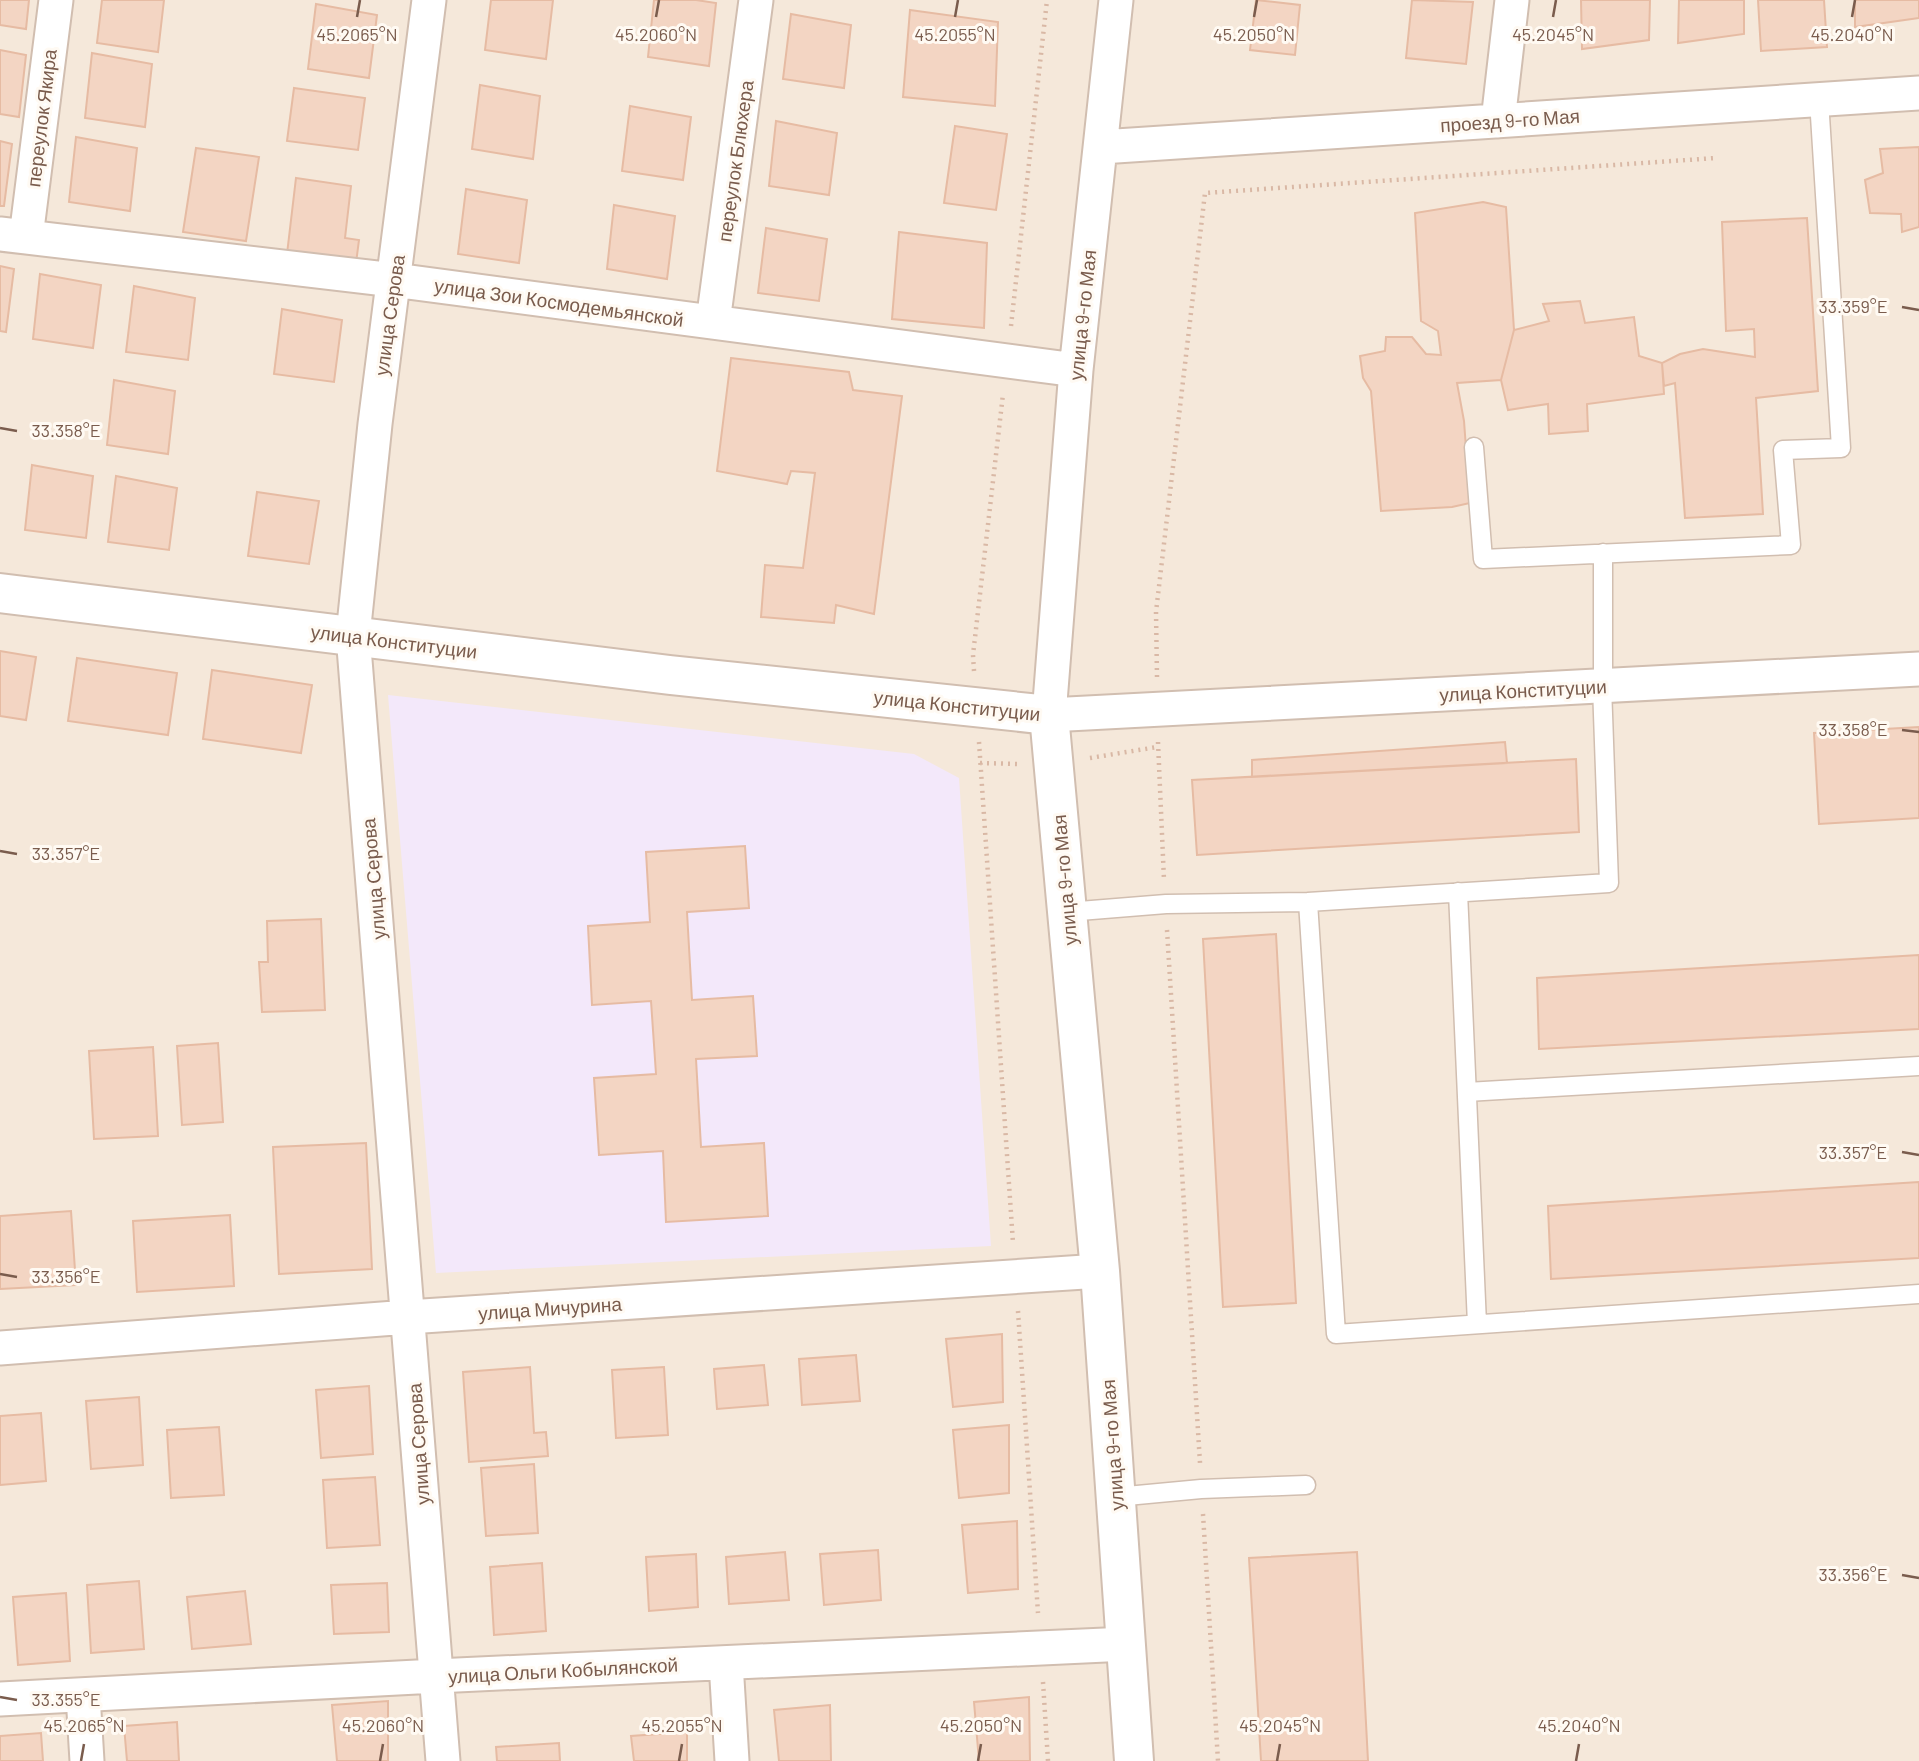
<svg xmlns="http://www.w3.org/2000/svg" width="1919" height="1761" font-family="Barlow,sans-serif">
	<rect width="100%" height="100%" fill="#fdf6ec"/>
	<path fill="#f5e8da" d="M0,0H1919V1761H0Z"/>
	<path fill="#f3e8fa" d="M388,695L914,754L959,778L991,1246L436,1273Z"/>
	<path fill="#f3d5c3" stroke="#e6bba3" stroke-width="2" d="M0,0H29L26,29L0,25Z
		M102,0H164L158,52L97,43Z
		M491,0H553L546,59L485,50Z
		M654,0H696L716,3L709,66L648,57Z
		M1256,0L1300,5L1295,55L1250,50Z
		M1412,0L1473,2L1466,64L1406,58Z
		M1581,0H1650L1649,40L1582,49Z
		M1679,0H1744V34L1678,43Z
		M1758,0H1824L1827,47L1761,51Z
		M1855,0H1919V18L1855,27Z
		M316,4L377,15L369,78L308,69Z
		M910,10L998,22L995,106L903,97Z
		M791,14L851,25L844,88L783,79Z
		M0,50L26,55L19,117L0,114Z
		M92,53L152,64L145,127L85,118Z
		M480,85L540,96L533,159L472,149Z
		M294,88L365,98L358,150L287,141Z
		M630,106L691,117L683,180L622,171Z
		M776,121L837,133L829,195L769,186Z
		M955,126L1007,134L996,210L944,203Z
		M76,137L137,148L130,211L69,202Z
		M0,141L12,144L4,206H0Z
		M1919,147V227L1902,232L1901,214L1870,213L1865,180L1883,173L1880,149Z
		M196,148L259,157L246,241L183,232Z
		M296,178L351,186L345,238L359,240L356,263L287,254Z
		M466,189L527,200L519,263L458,254Z
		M1483,202L1506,207L1514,330L1501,380L1457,383L1464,421L1470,503L1452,507L1381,511L1371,391L1363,378L1360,356L1385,351L1386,337H1412L1426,354L1441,355L1438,331L1421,321L1415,213Z
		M614,205L675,216L667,279L607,269Z
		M1807,218L1818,391L1756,398L1763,514L1685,518L1675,383L1664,386L1662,363L1680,354L1703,349L1755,357L1754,329L1726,331L1722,222Z
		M766,228L827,239L819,301L758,293Z
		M899,232L987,243L984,328L892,319Z
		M0,266L14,269L6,332L0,331Z
		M40,274L101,285L93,348L33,339Z
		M134,286L195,298L188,360L126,352Z
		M1580,301L1585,323L1634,317L1639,356L1662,363L1664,394L1587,404L1588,431L1549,434L1548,404L1508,410L1501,380L1514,330L1549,321L1543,304Z
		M282,309L342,320L334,382L274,374Z
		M731,358L849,372L853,390L902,396L874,614L836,605L834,623L761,617L765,565L803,568L815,473L791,471L787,484L717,471Z
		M114,380L175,391L168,454L107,445Z
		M32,465L93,476L86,538L25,530Z
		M116,476L177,488L169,550L108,542Z
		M257,492L319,501L309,564L248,556Z
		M0,651L36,657L26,720L0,716Z
		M77,658L177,673L168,735L68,721Z
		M212,670L312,685L301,753L203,739Z
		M1919,727V818L1819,824L1814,733Z
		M1505,742L1507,763L1252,777V760Z
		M1576,759L1579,832L1197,855L1192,780Z
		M745,846L749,908L687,912L692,1000L753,996L757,1056L696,1059L701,1147L764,1143L768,1216L666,1222L663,1151L599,1155L594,1078L656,1074L651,1001L592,1005L588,926L650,922L646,852Z
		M321,919L325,1010L262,1012L259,962H268L267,921Z
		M1276,934L1296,1303L1223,1307L1203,939Z
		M1919,955V1029L1539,1049L1537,978Z
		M218,1043L223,1122L182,1125L177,1046Z
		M153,1047L158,1136L94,1139L89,1051Z
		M366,1143L372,1269L279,1274L273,1147Z
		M1919,1182V1258L1551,1279L1548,1206Z
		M71,1211L76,1285L0,1289V1216Z
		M230,1215L234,1286L137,1292L133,1221Z
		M1002,1334L1003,1402L953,1407L946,1339Z
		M856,1355L860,1401L802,1405L799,1359Z
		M764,1365L768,1405L717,1409L714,1369Z
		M530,1367L534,1433L546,1432L548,1456L469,1462L463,1372Z
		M664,1367L668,1435L616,1438L612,1370Z
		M369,1386L373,1454L321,1458L316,1390Z
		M139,1397L143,1465L91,1469L86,1401Z
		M41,1413L46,1481L0,1485V1416Z
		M1009,1425V1493L959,1498L953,1430Z
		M219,1427L224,1495L171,1498L167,1430Z
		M534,1464L538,1533L486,1536L481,1468Z
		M375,1477L380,1545L327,1548L323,1480Z
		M1017,1521L1018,1589L968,1593L962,1525Z
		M878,1550L881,1600L824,1605L820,1554Z
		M785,1552L789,1600L729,1604L726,1557Z
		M1357,1552L1368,1761H1261L1249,1558Z
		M696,1554L698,1607L649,1611L646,1557Z
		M542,1563L546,1631L494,1635L490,1567Z
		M139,1581L144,1649L91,1653L87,1585Z
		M387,1583L389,1632L334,1634L331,1585Z
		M245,1591L251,1644L192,1649L187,1597Z
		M66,1593L70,1661L18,1665L13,1597Z
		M1029,1697L1030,1761H979L974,1702Z
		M388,1701V1761H337L332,1705Z
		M830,1705L831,1761H779L774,1710Z
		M177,1722L179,1761H127L124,1726Z
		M687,1732V1761H634L631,1736Z
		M41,1733L43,1761H0V1736Z
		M559,1743L560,1761H497L496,1747Z"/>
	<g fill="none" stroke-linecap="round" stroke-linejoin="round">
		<g stroke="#d1beb0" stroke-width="21">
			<path id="service" d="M1474,447L1483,559L1791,545L1783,450L1841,448L1819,100
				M1603,686V553
				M1458,892L1477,1324
				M1308,902L1336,1334L1919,1294
				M1067,912L1166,904L1308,902L1609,883L1602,686
				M1467,1092L1919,1066
				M1116,1497L1201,1489L1306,1485"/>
		</g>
		<g stroke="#d1beb0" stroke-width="37">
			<path id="minor" d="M429,0L375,424L353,635L443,1761
				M1116,0L1076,370L1049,715L1919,669
				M1498,121L1512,0
				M1101,147L1919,93
				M0,234L394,280L1076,370
				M26,237L56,0
				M713,322L756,0
				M0,1348L408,1317L1100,1271
				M726,1663L732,1761
				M83,1695L87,1761
				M0,1699L436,1676L1127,1644"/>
		</g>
		<g stroke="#d1beb0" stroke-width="42">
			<path id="tertiary" d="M0,593L670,675L1049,715L1100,1271L1134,1761"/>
		</g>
		<path stroke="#d9b8a5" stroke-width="4.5" stroke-dasharray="2 5" stroke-linecap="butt" d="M1011,326L1047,0
			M974,671L973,655L1003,394
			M1157,677L1156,612L1205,193L1716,158
			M979,742L1013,1243
			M1158,742L1164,880
			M1090,758L1157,747
			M980,763L1018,764
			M1167,930L1200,1463
			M1018,1311L1038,1613
			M1203,1514L1218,1761
			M1043,1682L1048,1761"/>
		<use href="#service" stroke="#fff" stroke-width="18"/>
		<use href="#minor" stroke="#fff" stroke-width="33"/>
		<use href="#tertiary" stroke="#fff" stroke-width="38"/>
	</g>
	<path fill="none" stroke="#7a5c4d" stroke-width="2.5" d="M357,17L360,0M656,17L659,0M955,17L958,0M1254,17L1257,0M1553,17L1556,0M1852,17L1855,0M1902,307L1919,310M0,428L17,431M1902,730L1919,732M0,851L17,854M1902,1152L1919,1155M0,1274L17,1277M1902,1575L1919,1578M0,1697L17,1700M81,1761L84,1744M380,1761L383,1744M679,1761L682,1744M978,1761L981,1744M1277,1761L1280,1744M1576,1761L1579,1744"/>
	<g text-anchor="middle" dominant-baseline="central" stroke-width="6" stroke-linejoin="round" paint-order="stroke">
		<g font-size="19" fill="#7a5c4d" stroke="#fffaf3">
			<text transform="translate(41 118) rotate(-83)">переулок Якира</text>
			<text transform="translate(1510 120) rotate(-4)">проезд 9-го Мая</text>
			<text transform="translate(735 161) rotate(-82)">переулок Блюхера</text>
			<text transform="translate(559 302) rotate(8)">улица Зои Космодемьянской</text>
			<text transform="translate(389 315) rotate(-82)">улица Серова</text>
			<text transform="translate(1082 315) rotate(-84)">улица 9-го Мая</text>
			<text transform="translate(394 641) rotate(7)">улица Конституции</text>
			<text transform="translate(1523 690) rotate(-3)">улица Конституции</text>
			<text transform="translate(957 705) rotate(6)">улица Конституции</text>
			<text transform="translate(373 879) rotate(-95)">улица Серова</text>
			<text transform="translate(1064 880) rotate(-95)">улица 9-го Мая</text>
			<text transform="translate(550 1308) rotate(-4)">улица Мичурина</text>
			<text transform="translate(418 1444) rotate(-94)">улица Серова</text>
			<text transform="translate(1112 1445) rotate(-94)">улица 9-го Мая</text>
			<text transform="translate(563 1670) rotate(-3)">улица Ольги Кобылянской</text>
		</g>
	</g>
	<g font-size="18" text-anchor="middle" fill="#7a5c4d" stroke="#fffaf3" stroke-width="6" stroke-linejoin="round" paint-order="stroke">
		<text x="357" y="41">45.2065°N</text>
		<text x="656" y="41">45.2060°N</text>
		<text x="955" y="41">45.2055°N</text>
		<text x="1254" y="41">45.2050°N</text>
		<text x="1553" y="41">45.2045°N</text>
		<text x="1852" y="41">45.2040°N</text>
		<text x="1853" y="313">33.359°E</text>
		<text x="66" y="437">33.358°E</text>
		<text x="1853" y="736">33.358°E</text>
		<text x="66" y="860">33.357°E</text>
		<text x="1853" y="1159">33.357°E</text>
		<text x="66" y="1283">33.356°E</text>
		<text x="1853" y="1581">33.356°E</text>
		<text x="66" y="1706">33.355°E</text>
		<text x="84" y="1732">45.2065°N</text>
		<text x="383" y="1732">45.2060°N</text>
		<text x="682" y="1732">45.2055°N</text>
		<text x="981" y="1732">45.2050°N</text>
		<text x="1280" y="1732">45.2045°N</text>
		<text x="1579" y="1732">45.2040°N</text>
	</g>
</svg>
